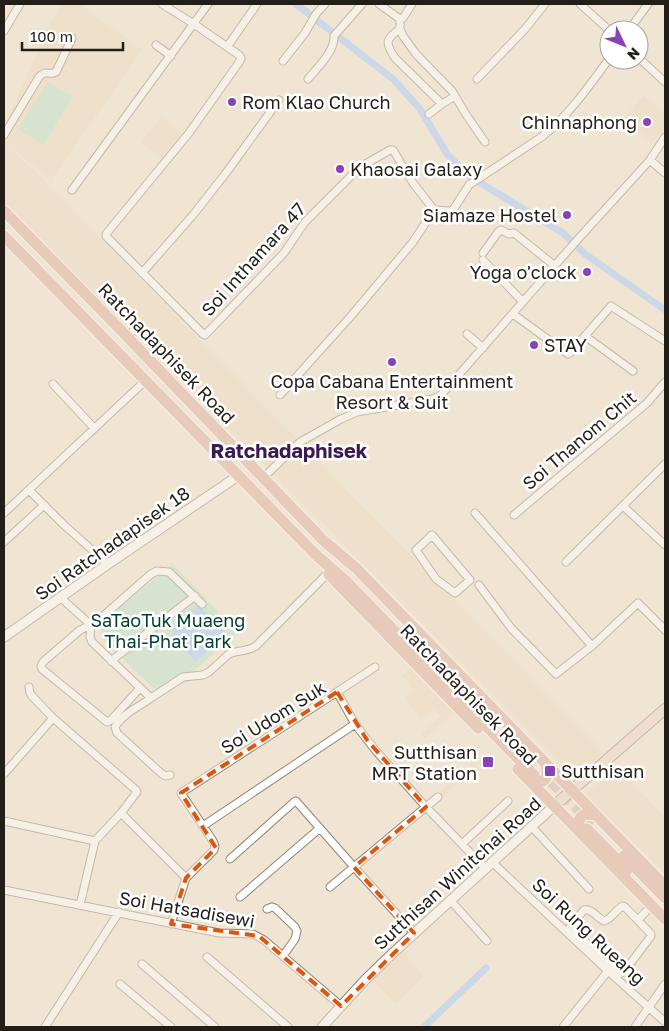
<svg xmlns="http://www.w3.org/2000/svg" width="669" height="1031" font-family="'Golos Text',sans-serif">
	<rect width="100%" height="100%" fill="#f0e4d3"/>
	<path fill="#eadbc2" d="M60,4H79L142,50L51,180L4,142L66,203L604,753L576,778L4,203V126Z
		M644,95L665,114V126L652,144L624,118Z
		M161,117L183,135L163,160L141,142Z
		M410,667L454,713L425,738L421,734L440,716L433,709L420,719L405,697L414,690L402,675Z
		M477,758L481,762L440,799L437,796L441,792L440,791Z
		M615,765L665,817V874L585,794Z
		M403,951L424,977L395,1004L372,979Z"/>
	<path fill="#b3e3ca" d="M48,82L73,97L43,145L18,129Z
		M172,564L237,631L194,671L157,691L102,639L101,624Z"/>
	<path fill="#a0c9fe" d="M199,605L226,634L195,662L171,630Z"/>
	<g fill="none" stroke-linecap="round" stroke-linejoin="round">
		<path stroke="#a0c9fe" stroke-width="7" d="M296,4L393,79L420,109L447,154L469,176L563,233L585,254L665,310
			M424,1027L486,968"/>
		<path stroke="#c7bdae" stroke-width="11" stroke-dasharray="11 5.5" stroke-linecap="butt" d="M540,770L593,824"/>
		<g stroke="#908676" stroke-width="9">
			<path id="minor" d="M162,4L194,24L239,55L241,58L240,61L189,133L106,234V236L203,334L205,335L284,253L305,222L355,172L362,166L390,150H393L413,183L434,210L450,211L453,210L469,185L543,136C569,115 589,86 609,59
				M379,4L400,19
				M580,4L609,30
				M400,19V29L403,36L416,54L452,91L467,116L485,142
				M400,19L403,18L412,4
				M400,29C385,39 385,43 395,58L442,104
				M629,30L648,4
				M4,31L20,4
				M156,45L171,56
				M227,47L257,4
				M639,58L665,82
				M283,61L305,33L316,14L325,4
				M308,79C318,67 335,51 334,36L362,4
				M477,79L525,29L545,4
				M429,114L442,104L455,96
				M4,135L39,77C46,69 49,76 56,72L72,38
				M650,160L665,173
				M72,190L208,4
				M483,253L499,231L501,230L509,234L514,233L555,266
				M483,260L523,302
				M142,273L193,215L226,173L279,100
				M513,314L568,354L570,353L611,306L665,341
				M467,334L483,348
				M585,336L633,371
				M127,337L135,329
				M53,384L94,428
				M280,395L351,316L413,242L434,210
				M263,478L300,442L341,419L357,412L433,399L441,395L579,238L650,160L665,137
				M29,490L64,525L108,564
				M623,506L665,545
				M4,513L145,381
				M475,513L592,646L638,603L665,630
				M514,515L647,403L665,382
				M432,535L470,580L455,593L436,579L416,550Z
				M4,542L44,505
				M566,562L665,464
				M479,585L511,628L556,674L592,646
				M61,598L91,625L80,630L43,662L41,666L42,669L107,722L111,720L140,688
				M202,604L169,572L157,571L151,574L101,618L91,625L90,637L92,642L151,698L183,677L203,675L209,672L229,654C238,650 247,652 256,646L328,573
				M111,661L195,596
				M29,687L30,693L32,696L53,718L136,790L137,792L121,813L95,841L80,905
				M337,692L375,667
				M151,698C140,706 121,715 115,727L117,733L162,774L166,776L170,775
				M4,774L53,718
				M121,813L186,878
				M4,821L95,841
				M203,826L355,724
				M532,827L589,889
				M462,844L508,801
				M230,859L294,802L296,801L354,867L414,933
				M493,863L608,971L665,1022
				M330,887L438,797
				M4,890L219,933L253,934L264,940L341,1006
				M240,897L320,828
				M451,901L487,941
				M623,906L626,908L651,934V936L624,972L619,974L570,927L571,925L584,910C592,908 597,918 604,921C612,919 615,910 623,906Z
				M267,909L272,907L275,908L295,927L297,931L295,939L283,956
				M638,920L652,905
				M171,924L186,878L214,850L215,846L213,841L181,793L337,692L355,724L376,751L426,807L486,869
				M207,957L288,1027
				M142,964L215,1027
				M120,984L171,1027
				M45,1027L119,912
				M563,1027L608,971
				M635,1027L665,984"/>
		</g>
		<g stroke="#908676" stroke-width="11">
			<path id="tertiary" d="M4,637L108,564L238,476
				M322,1027L365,980L393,953L554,806"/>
		</g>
		<g stroke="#908676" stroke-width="12">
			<path id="secondary" d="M554,806L665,709"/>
		</g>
		<g stroke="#fff" stroke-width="13">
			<path id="primary" d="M4,211L111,320L324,541L356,568L665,886
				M4,236L315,554L347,582L534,775
				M329,574L338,584L478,728
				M518,769L665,919
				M529,780C544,784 549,781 546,765
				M587,829L627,870
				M581,833C576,819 580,812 596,815
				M624,856L665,898"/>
		</g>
		<use href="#minor" stroke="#fff" stroke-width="7"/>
		<use href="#tertiary" stroke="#fff" stroke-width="9"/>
		<use href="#secondary" stroke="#edd4cd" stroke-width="10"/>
		<use href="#primary" stroke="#dbaa9b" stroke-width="11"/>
	</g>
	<path d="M0 0H669V1031H0ZM337,692L367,740L426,807L354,867L414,933L341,1006L259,936L171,924L186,878L216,848L181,793Z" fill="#f0e4d3" fill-opacity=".55" fill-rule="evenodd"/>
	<path fill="none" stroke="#de560d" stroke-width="4" stroke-dasharray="10 6" stroke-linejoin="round" d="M337,692L367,740L426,807L354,867L414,933L341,1006L259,936L171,924L186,878L216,848L181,793Z"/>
	<g fill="#8642b6" stroke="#fff" stroke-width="2">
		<circle cx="232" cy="102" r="5"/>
		<circle cx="647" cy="122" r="5"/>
		<circle cx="340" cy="169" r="5"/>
		<circle cx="567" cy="215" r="5"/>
		<circle cx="587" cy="272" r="5"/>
		<circle cx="534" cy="345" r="5"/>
		<circle cx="392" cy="362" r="5"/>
		<rect x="482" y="756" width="12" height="12" rx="2.5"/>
		<rect x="544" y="765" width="12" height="12" rx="2.5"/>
	</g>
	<g text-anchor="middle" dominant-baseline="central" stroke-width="5" stroke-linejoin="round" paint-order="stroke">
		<g font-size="18" fill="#231f18" stroke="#fff" text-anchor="start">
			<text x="242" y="102">Rom Klao Church</text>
			<text x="637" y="122" text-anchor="end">Chinnaphong</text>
			<text x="350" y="169">Khaosai Galaxy</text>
			<text x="557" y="215" text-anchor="end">Siamaze Hostel</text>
			<text x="577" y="272" text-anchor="end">Yoga o'clock</text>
			<text x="544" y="345">STAY</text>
			<text x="392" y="381" text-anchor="middle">Copa Cabana Entertainment<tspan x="392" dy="21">Resort &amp; Suit</tspan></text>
			<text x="477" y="752" text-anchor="end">Sutthisan<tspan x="477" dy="21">MRT Station</tspan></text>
			<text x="561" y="771">Sutthisan</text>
		</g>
		<g font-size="18" fill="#231f18" stroke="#fff">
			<text transform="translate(253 259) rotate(-48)">Soi Inthamara 47</text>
			<text transform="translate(167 353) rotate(46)">Ratchadaphisek Road</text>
			<text transform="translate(579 440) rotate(-40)">Soi Thanom Chit</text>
			<text transform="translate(112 543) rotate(-35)">Soi Ratchadapisek 18</text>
			<text transform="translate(469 694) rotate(46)">Ratchadaphisek Road</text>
			<text transform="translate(273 717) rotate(-32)">Soi Udom Suk</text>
			<text transform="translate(457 873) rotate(-42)">Sutthisan Winitchai Road</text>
			<text transform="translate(187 909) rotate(10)">Soi Hatsadisewi</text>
			<text transform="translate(589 931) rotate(43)">Soi Rung Rueang</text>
		</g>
		<g font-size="18" fill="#013f2a" stroke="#fff">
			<text x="168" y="620">SaTaoTuk Muaeng<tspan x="168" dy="21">Thai-Phat Park</tspan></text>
		</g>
		<g font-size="20" font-weight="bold" fill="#3b1a52" stroke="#fff">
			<text x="289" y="450">Ratchadaphisek</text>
		</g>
	</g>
	<rect width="669" height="1031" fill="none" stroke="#231f18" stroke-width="10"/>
	<g transform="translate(624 45) rotate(133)"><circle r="24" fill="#ffffff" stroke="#a7a5a3"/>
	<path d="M0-4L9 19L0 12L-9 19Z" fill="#8642b6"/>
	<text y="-8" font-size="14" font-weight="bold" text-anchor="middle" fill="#231f18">N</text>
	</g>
	<path d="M22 42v8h101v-8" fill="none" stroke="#231f18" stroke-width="2.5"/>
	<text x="30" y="42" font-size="15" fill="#231f18" stroke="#ffffff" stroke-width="4" paint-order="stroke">100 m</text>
</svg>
